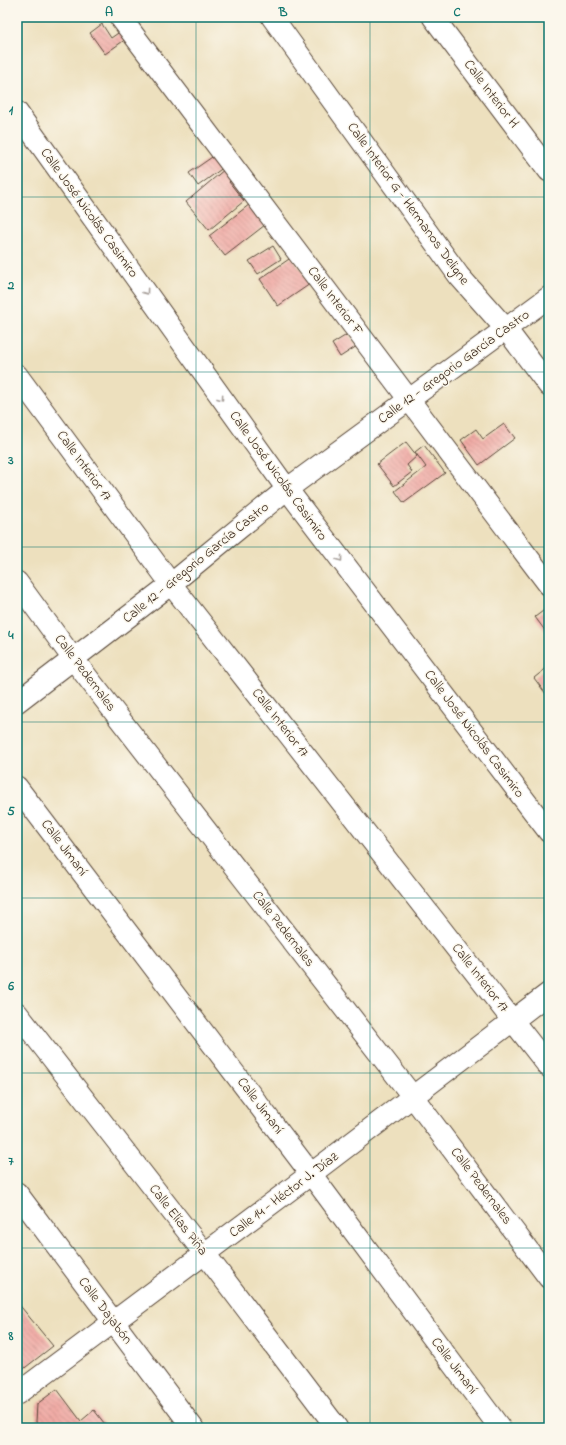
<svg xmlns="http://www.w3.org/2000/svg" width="566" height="1445" font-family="'Indie Flower',sans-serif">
	<defs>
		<pattern id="building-back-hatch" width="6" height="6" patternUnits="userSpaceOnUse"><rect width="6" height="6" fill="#f0aaa5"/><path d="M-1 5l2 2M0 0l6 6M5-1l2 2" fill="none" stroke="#c48b86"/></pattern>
	</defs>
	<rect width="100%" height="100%" fill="#fbf7ec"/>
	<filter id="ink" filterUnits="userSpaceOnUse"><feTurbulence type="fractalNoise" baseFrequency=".025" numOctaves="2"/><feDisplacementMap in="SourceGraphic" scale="8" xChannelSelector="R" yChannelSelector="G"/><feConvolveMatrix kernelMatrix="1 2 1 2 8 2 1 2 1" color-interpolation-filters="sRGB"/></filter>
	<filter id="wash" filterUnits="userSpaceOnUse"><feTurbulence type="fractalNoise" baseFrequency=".012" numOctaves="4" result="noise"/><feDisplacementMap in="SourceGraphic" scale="16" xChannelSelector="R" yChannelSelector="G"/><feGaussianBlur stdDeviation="0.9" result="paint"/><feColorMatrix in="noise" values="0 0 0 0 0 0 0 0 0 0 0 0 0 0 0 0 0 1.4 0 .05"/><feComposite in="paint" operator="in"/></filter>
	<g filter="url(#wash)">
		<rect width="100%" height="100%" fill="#ede0be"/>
		<g id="blocks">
			<path fill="url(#building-back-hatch)" d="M102,24L111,38L121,31L126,39L105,54L90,33Z
				M215,155L224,167L198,186L189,173Z
				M225,169L232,179L229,182L244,201L209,230L186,202Z
				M250,204L265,225L225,256L209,236Z
				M273,246L281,259L258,274L249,261Z
				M292,257L310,284L278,306L260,279Z
				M348,334L357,346L340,357L332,344Z
				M504,424L515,438L479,465L461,440L476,429L483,439Z
				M406,442L417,456L407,465L412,472L394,486L377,464Z
				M424,445L445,473L404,503L395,491L426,467L415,452Z
				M547,608L549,611V636L535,617Z
				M549,666V698L534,678Z
				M17,1302L53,1346L17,1374Z
				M57,1389L81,1421L94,1410L108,1428H41L36,1422L37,1404Z"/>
		</g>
	</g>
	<g filter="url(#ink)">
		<use href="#blocks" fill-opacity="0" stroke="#564536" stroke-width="1"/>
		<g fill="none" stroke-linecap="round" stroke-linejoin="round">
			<g stroke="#564536" stroke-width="23">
				<path id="minor" d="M120,17L549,585
					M272,17L459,276L506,329L549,386
					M433,17L549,171
					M17,112L287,489L549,832
					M17,375L171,584L549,1067
					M17,582L74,660L413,1097L549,1278
					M17,702L171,584L287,489L549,297
					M17,787L311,1174L500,1428
					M17,1013L205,1254L337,1428
					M17,1193L193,1428
					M17,1394L311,1174L549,993"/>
			</g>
			<use href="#minor" stroke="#fff" stroke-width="21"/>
		</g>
		<defs><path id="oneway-chevron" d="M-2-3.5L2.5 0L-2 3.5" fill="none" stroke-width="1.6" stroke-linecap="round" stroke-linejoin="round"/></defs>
		<g stroke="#a79f9a">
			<use href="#oneway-chevron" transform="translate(146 292) rotate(54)"/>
			<use href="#oneway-chevron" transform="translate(221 398) rotate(54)"/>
			<use href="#oneway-chevron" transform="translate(340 559) rotate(53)"/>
		</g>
	</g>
	<path fill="none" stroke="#0f766e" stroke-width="1" stroke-opacity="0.55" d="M196,17V1428M370,17V1428M17,197H549M17,372H549M17,547H549M17,722H549M17,898H549M17,1073H549M17,1248H549"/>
	<g text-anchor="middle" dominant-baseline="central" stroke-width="3" stroke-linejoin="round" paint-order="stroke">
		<g font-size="14" fill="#3b2a1e" stroke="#fbf7ec">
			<text transform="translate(491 94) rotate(53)">Calle Interior H</text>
			<text transform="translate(408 204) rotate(54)">Calle Interior G - Hermanos Deligne</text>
			<text transform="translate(89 213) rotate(54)">Calle José Nicolás Casimiro</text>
			<text transform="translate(335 301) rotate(53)">Calle Interior F</text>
			<text transform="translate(454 367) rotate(-36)">Calle 12 - Gregorio García Castro</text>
			<text transform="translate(84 466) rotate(54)">Calle Interior 17</text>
			<text transform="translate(278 476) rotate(54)">Calle José Nicolás Casimiro</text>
			<text transform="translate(196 563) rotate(-39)">Calle 12 - Gregorio García Castro</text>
			<text transform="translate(85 673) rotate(53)">Calle Pedernales</text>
			<text transform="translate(280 723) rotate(52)">Calle Interior 17</text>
			<text transform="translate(474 734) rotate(53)">Calle José Nicolás Casimiro</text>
			<text transform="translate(64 848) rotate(53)">Calle Jimaní</text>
			<text transform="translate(283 929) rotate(52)">Calle Pedernales</text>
			<text transform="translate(480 978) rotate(52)">Calle Interior 17</text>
			<text transform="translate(260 1106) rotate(53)">Calle Jimaní</text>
			<text transform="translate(481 1186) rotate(53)">Calle Pedernales</text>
			<text transform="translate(284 1195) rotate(-37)">Calle 14 - Héctor J. Díaz</text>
			<text transform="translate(178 1220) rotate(52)">Calle Elías Piña</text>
			<text transform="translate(105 1311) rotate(53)">Calle Dajabón</text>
			<text transform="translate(454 1366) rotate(53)">Calle Jimaní</text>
		</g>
	</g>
	<rect width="566" height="1445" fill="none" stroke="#fbf7ec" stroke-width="44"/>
	<rect x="22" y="22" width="522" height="1401" fill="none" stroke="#0f766e" stroke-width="1.5"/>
	<g font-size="13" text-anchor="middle" font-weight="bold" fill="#0f766e">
		<text x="109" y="16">A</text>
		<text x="283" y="16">B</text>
		<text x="457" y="16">C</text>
		<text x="11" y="114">1</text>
		<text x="11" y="289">2</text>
		<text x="11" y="464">3</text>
		<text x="11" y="639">4</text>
		<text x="11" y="815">5</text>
		<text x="11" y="990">6</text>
		<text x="11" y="1165">7</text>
		<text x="11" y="1340">8</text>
	</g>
</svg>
